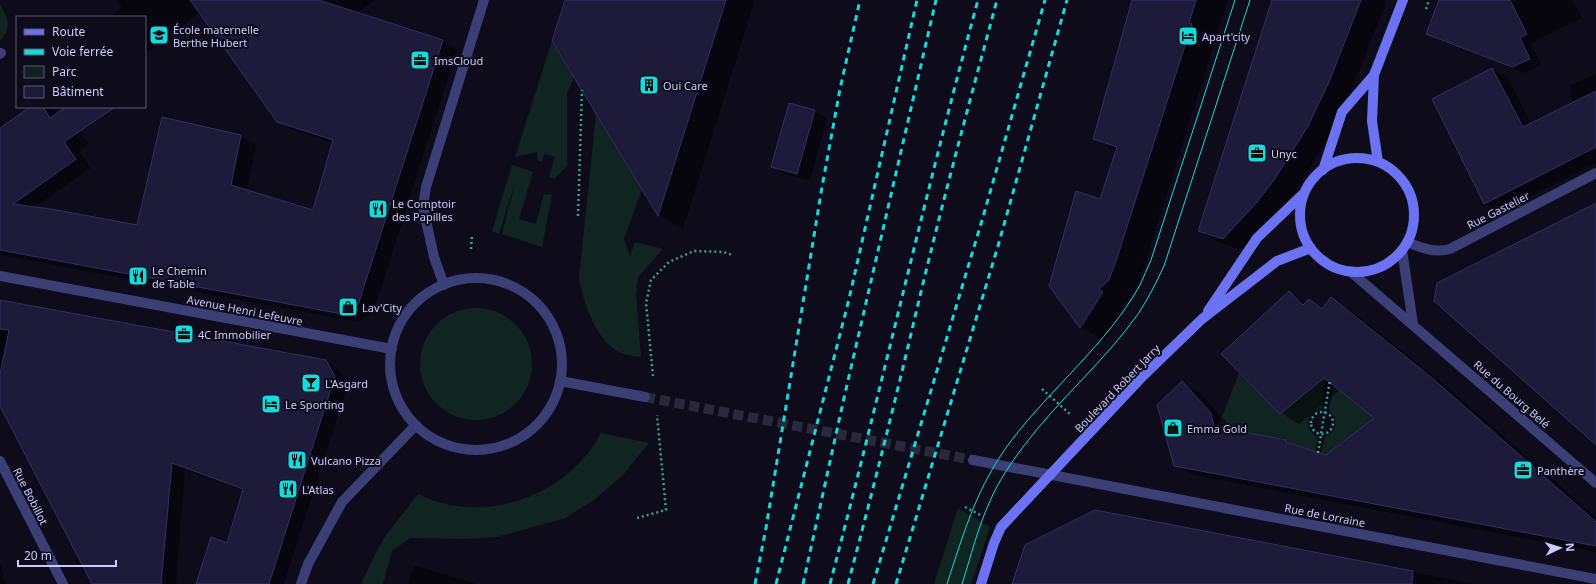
<svg xmlns="http://www.w3.org/2000/svg" width="1596" height="584" font-family="'Noto Sans',sans-serif">
	<rect width="100%" height="100%" fill="#0e0c1b"/>
	<path fill="#102421" d="M0,4C7,16 13,29 0,40Z
		M552,41L574,78L567,93V166L554,179L549,177L555,157L544,154L542,162L537,160L538,152L515,157Z
		M596,114L636,178L642,189L624,239L630,256L635,242L663,249L638,277L636,294L641,357C633,356 624,355 617,351C595,338 583,301 579,278Z
		M512,165L533,172L519,219L536,224L544,194L552,195L542,247L502,234L516,179L499,234L492,231Z
		M420 364a56 56 0 1 1 112 0a56 56 0 1 1-112 0Z
		M1239,373L1280,414L1326,376L1322,408C1305,412 1303,429 1318,437L1315,452L1286,442V439L1234,430L1216,432Z
		M1334,384L1374,418L1352,435L1331,457L1321,454L1325,437L1329,435L1335,428V419L1329,410Z
		M601,433L649,443L623,475L594,500L565,518L497,537L466,539L410,538L392,551L383,584H361L376,552L384,538L418,494C483,527 568,496 601,433Z
		M958,508L990,527L971,584H934Z"/>
	<path fill="#0007" d="M116,0H376L357,13L442,41L457,50L373,313L358,322L0,255V119L6,125L31,107H47L54,111L57,115L74,122L89,144L79,151L91,168L35,207L138,226L240,136L256,145L247,191L313,211L333,143L293,130L278,122L200,12L145,54V17H110L122,8Z
		M566,0H755L683,229L659,215L553,41Z
		M1133,0H1228L1142,273L1134,294L1124,304L1127,307L1105,341L1080,327L1101,200L1117,152L1094,139Z
		M1274,0H1387L1350,94L1328,138L1295,192L1278,214L1245,251L1220,243L1199,231Z
		M1441,0H1572L1582,18L1531,44L1541,65L1525,73L1439,40L1428,34Z
		M1492,69L1507,77L1531,124L1574,103L1570,94L1572,92L1569,86L1596,74V163L1500,212L1485,203Z
		M814,111L827,118L810,181L785,174L772,167Z
		M1596,202V443L1435,301L1438,283Z
		M1289,292L1307,302L1309,300L1324,309L1331,299L1349,309L1449,388L1596,517V552L1193,475L1175,465L1182,382L1200,393L1228,424L1230,430L1286,440L1298,448L1326,457L1376,418L1340,390L1299,424L1281,413Z
		M0,300L325,361L339,370L348,384L284,584H197L227,544L244,491L185,470L176,584H93L0,402Z
		M1095,511L1475,584H1013Z
		M0,564L1,566L6,584H0Z
		M414,565L476,584H408Z"/>
	<path fill="#1e1a3a" stroke="#342e64" d="M190,0H319L443,40L358,305L342,314L0,250V128L30,107H43L50,118L66,107H115L64,142L76,159L13,204L51,209L137,225L162,117L241,135L231,185L313,210L333,140L277,122Z
		M565,0H726L658,216L552,41Z
		M1132,0H1196L1189,23L1192,24L1188,36L1117,258L1109,280L1099,289L1103,292L1080,328L1049,286L1076,191L1100,199L1117,147L1093,139Z
		M1272,0H1361L1329,82L1308,126L1274,180L1257,202L1223,239L1198,231Z
		M1439,0H1510L1527,34L1520,38L1530,59L1512,67L1426,34Z
		M1492,68L1523,127L1596,91V147L1484,204L1432,99Z
		M789,103L815,110L797,174L771,167Z
		M1596,203V445L1434,301L1437,283Z
		M1289,291L1303,305L1309,299L1322,309L1331,297L1431,377L1596,522V546L1174,466L1157,405L1182,381L1211,413L1214,426L1286,440V442L1326,455L1374,418L1324,378L1280,414L1221,354Z
		M0,300L326,360L335,376L269,584H196L211,537L227,543L243,489L172,463L161,584H92L0,406V374L9,330L0,329Z
		M1095,510L1413,571L1412,584H1012L1025,545Z"/>
	<g fill="none" stroke-linecap="round" stroke-linejoin="round">
		<path stroke="#2a293c" stroke-width="10" stroke-dasharray="10 5" stroke-linecap="butt" d="M645,397L973,460"/>
		<path stroke="#37a292" stroke-width="2.5" stroke-dasharray="2 3" stroke-linecap="butt" d="M1426,9L1429,0
			M578,216L582,90
			M471,249L472,235
			M653,376L646,303L651,280L669,262L694,251L723,252L733,255
			M1042,389L1070,414
			M1311 423a11 11 0 1 1 22 0a11 11 0 1 1-22 0Z
			M1318,453L1330,380
			M965,507L982,516
			M637,518L666,510L657,415"/>
		<path stroke="#3c3f76" stroke-width="10" d="M0,54L1,53"/>
		<path stroke="#3c3f76" stroke-width="10" d="M1407,242C1422,248 1434,253 1450,249L1596,173
			M1402,250L1413,324
			M1351,272L1596,483
			M0,276L392,349
			M390 364a86 86 0 1 1 172 0a86 86 0 1 1-172 0Z
			M444,285L434,257L423,207L426,187L484,0
			M560,381L645,397
			M973,460L1596,579
			M0,461L63,584
			M301,584L308,564L342,502L416,425"/>
		<path stroke="#6b73f2" stroke-width="10" d="M1300 215a57 57 0 1 1 114 0a57 57 0 1 1-114 0Z
			M1378,162L1372,121L1374,75L1403,0
			M1323,170L1342,112L1374,75
			M1208,311L1257,238L1303,194
			M981,584L994,543L1001,527L1141,378L1202,319L1277,261L1311,248"/>
		<path stroke="#14dbdd" stroke-width="1" d="M947,584C964,532 977,486 1011,441C1051,388 1107,344 1140,285C1144,277 1147,268 1151,260L1235,0
			M962,584C971,556 978,527 990,501C998,482 1011,463 1023,447C1058,400 1104,362 1138,314C1148,299 1156,283 1164,266L1250,0"/>
		<path stroke="#14dbdd" stroke-width="3" stroke-dasharray="6 5" stroke-linecap="butt" d="M755,584L766,528L822,187L840,89L860,0
			M776,584L849,299L917,0
			M803,584L844,398L936,0
			M830,584C881,390 925,194 978,0
			M848,584C870,501 891,418 911,334C937,222 967,111 997,0
			M873,584L983,217L1045,0
			M896,584L998,246L1067,0"/>
	</g>
	<defs>
		<g id="school-square" transform="scale(1)"><rect x="-9" y="-9" width="18" height="18" rx="4" fill="#14dbdd" stroke="#0e0c1b"/><path d="M0-5L7-2L0 1L-7-2ZM-4 1L0 2.5L4 1V4Q0 6-4 4Z" fill="#111"/></g>
		<g id="hotel-square" transform="scale(1)"><rect x="-9" y="-9" width="18" height="18" rx="4" fill="#14dbdd" stroke="#0e0c1b"/><path d="M-6-4.5h1.5V1H6V5H4.5V3h-9V5H-6ZM-4 0a1.8 1.8 0 1 1 3.6 0ZM.5 0V-2.5h3Q6-2.5 6 0Z" fill="#111"/></g>
		<g id="office-square" transform="scale(1)"><rect x="-9" y="-9" width="18" height="18" rx="4" fill="#14dbdd" stroke="#0e0c1b"/><path d="M-6-3h4V-5.5h4V-3h4V5H-6ZM-1-4.5V-3h2v-1.5ZM-6 0V1H6V0Z" fill="#111"/></g>
		<g id="building-square" transform="scale(1)"><rect x="-9" y="-9" width="18" height="18" rx="4" fill="#14dbdd" stroke="#0e0c1b"/><path d="M-4-6H4V6H1V3H-1V6H-4ZM-2.5-4.3h1.7v1.8h-1.7ZM.8-4.3h1.7v1.8H.8ZM-2.5-1h1.7V.8h-1.7ZM.8-1h1.7V.8H.8Z" fill="#111"/></g>
		<g id="restaurant-square" transform="scale(1)"><rect x="-9" y="-9" width="18" height="18" rx="4" fill="#14dbdd" stroke="#0e0c1b"/><path d="M-5-6h1v4h1v-4h1v4h1v-4h1v5L-1.5 .5V6h-2V.5L-5-1ZM5-6V6H3V1.5H1.5Q1.5-4 5-6Z" fill="#111"/></g>
		<g id="shop-square" transform="scale(1)"><rect x="-9" y="-9" width="18" height="18" rx="4" fill="#14dbdd" stroke="#0e0c1b"/><path d="M-5-2.5h2.3a2.7 3.5 0 0 1 5.4 0H5L5.5 6h-11ZM-1.5-2.5h3a1.5 2.3 0 0 0-3 0Z" fill="#111"/></g>
		<g id="bar-square" transform="scale(1)"><rect x="-9" y="-9" width="18" height="18" rx="4" fill="#14dbdd" stroke="#0e0c1b"/><path d="M-6-5H6L.8 .8V4.5H3.5V6h-7V4.5H-.8V.8Z" fill="#111"/></g>
	</defs>
	<g fill-rule="evenodd">
		<use href="#school-square" x="159" y="35"/>
		<use href="#hotel-square" x="1188" y="36"/>
		<use href="#office-square" x="420" y="60"/>
		<use href="#building-square" x="649" y="85"/>
		<use href="#office-square" x="1257" y="153"/>
		<use href="#restaurant-square" x="378" y="209"/>
		<use href="#restaurant-square" x="138" y="276"/>
		<use href="#shop-square" x="348" y="307"/>
		<use href="#office-square" x="184" y="334"/>
		<use href="#bar-square" x="311" y="383"/>
		<use href="#hotel-square" x="271" y="404"/>
		<use href="#shop-square" x="1173" y="428"/>
		<use href="#restaurant-square" x="297" y="460"/>
		<use href="#office-square" x="1523" y="470"/>
		<use href="#restaurant-square" x="288" y="489"/>
	</g>
	<g text-anchor="middle" dominant-baseline="central" stroke-width="4" stroke-linejoin="round" paint-order="stroke">
		<g font-size="11" fill="#cccbfa" stroke="#0e0c1b" text-anchor="start">
			<text x="173" y="29">École maternelle<tspan x="173" dy="13">Berthe Hubert</tspan></text>
			<text x="1202" y="36">Apart'city</text>
			<text x="434" y="60">ImsCloud</text>
			<text x="663" y="85">Oui Care</text>
			<text x="1271" y="153">Unyc</text>
			<text x="392" y="203">Le Comptoir<tspan x="392" dy="13">des Papilles</tspan></text>
			<text x="152" y="270">Le Chemin<tspan x="152" dy="13">de Table</tspan></text>
			<text x="362" y="307">Lav'City</text>
			<text x="198" y="334">4C Immobilier</text>
			<text x="325" y="383">L'Asgard</text>
			<text x="285" y="404">Le Sporting</text>
			<text x="1187" y="428">Emma Gold</text>
			<text x="311" y="460">Vulcano Pizza</text>
			<text x="1537" y="470">Panthère</text>
			<text x="302" y="489">L'Atlas</text>
		</g>
		<g font-size="11" fill="#cccbfa" stroke="#0e0c1b">
			<text transform="translate(1498 210) rotate(-27)">Rue Gastelier</text>
			<text transform="translate(245 310) rotate(11)">Avenue Henri Lefeuvre</text>
			<text transform="translate(1117 388) rotate(-46)">Boulevard Robert Jarry</text>
			<text transform="translate(1512 394) rotate(41)">Rue du Bourg Belé</text>
			<text transform="translate(31 496) rotate(63)">Rue Bobillot</text>
			<text transform="translate(1325 515) rotate(11)">Rue de Lorraine</text>
		</g>
	</g>
	<rect x="16" y="16" width="130" height="92" fill="#0e0c1b" stroke="#5a5874"/>
	<rect x="24" y="29" width="20" height="6" fill="#6b73f2" stroke="#5a5874"/>
	<text x="52" y="36" font-size="12" fill="#cccbfa">Route</text>
	<rect x="24" y="49" width="20" height="6" fill="#14dbdd" stroke="#5a5874"/>
	<text x="52" y="56" font-size="12" fill="#cccbfa">Voie ferrée</text>
	<rect x="24" y="66" width="20" height="12" fill="#102421" stroke="#5a5874"/>
	<text x="52" y="76" font-size="12" fill="#cccbfa">Parc</text>
	<rect x="24" y="86" width="20" height="12" fill="#1e1a3a" stroke="#5a5874"/>
	<text x="52" y="96" font-size="12" fill="#cccbfa">Bâtiment</text>
	<g transform="translate(1560 548) rotate(86)" stroke="#0e0c1b" stroke-width="3" paint-order="stroke">
	<path d="M0-3L7 15L0 10L-7 15Z" fill="#cccbfa"/>
	<text y="-6" font-size="11" font-weight="bold" text-anchor="middle" fill="#cccbfa">N</text>
	</g>
	<path d="M18 560v6h98v-6" fill="none" stroke="#cccbfa" stroke-width="2"/>
	<text x="24" y="560" font-size="12" fill="#cccbfa" stroke="#0e0c1b" stroke-width="3" paint-order="stroke">20 m</text>
</svg>
